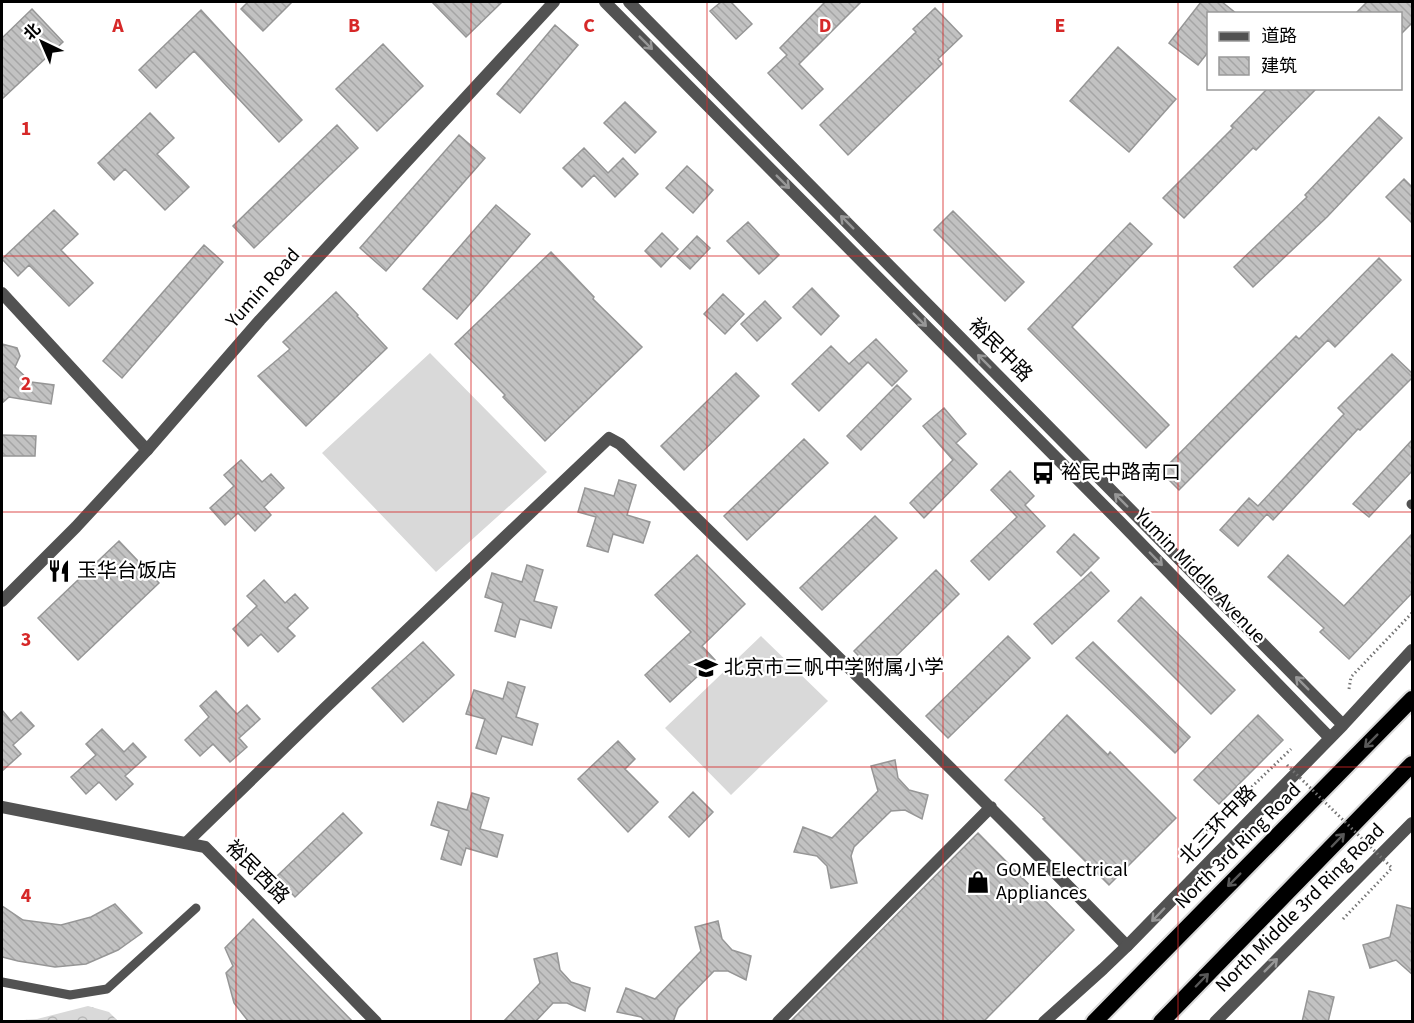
<svg xmlns="http://www.w3.org/2000/svg" width="1414" height="1023" font-family="'Source Sans 3','Noto Sans SC',sans-serif">
	<defs>
		<pattern id="forest-crowns" width="20" height="18" patternUnits="userSpaceOnUse" patternTransform="scale(1.5)"><rect width="20" height="18" fill="#d9d9d9"/><path d="M2 6a3 3 0 1 1 6 0M12 15a3 3 0 1 1 6 0" fill="none" stroke="#b8b8b8"/></pattern>
		<pattern id="building-back-hatch" width="6" height="6" patternUnits="userSpaceOnUse" patternTransform="scale(1.5)"><rect width="6" height="6" fill="#c2c2c2"/><path d="M-1 5l2 2M0 0l6 6M5-1l2 2" fill="none" stroke="#a5a5a5"/></pattern>
	</defs>
	<rect width="100%" height="100%" fill="#fff"/>
	<path fill="url(#forest-crowns)" d="M88,1006L109,1012L118,1021H10L37,1019Z"/>
	<path fill="#d9d9d9" d="M430,353L547,472L436,572L322,453Z
		M761,636L828,701L731,795L665,728Z"/>
	<path fill="url(#building-back-hatch)" stroke="#969696" stroke-width="1.5" d="M248,2H292L263,31L241,9Z
		M432,2H502L466,37Z
		M721,2H731L752,24L736,39L710,11Z
		M825,2H861L799,64L823,89L802,109L768,73L787,55L780,48Z
		M1201,2H1222L1237,14H1209V51L1198,65L1169,43Z
		M1367,2H1413V22L1401,34V14H1355Z
		M935,8L962,36L938,59L942,64L848,155L820,125L916,32L913,29Z
		M32,9L63,42L2,99V38Z
		M201,10L302,120L279,142L194,51L156,88L139,70Z
		M555,25L578,45L520,113L497,94Z
		M383,44L423,86L377,131L336,89Z
		M1118,47L1176,99L1129,152L1070,101Z
		M1268,88H1317L1256,150L1253,148L1184,218L1163,198L1233,128L1231,126Z
		M625,102L656,132L635,153L604,123Z
		M150,113L174,138L157,154L189,187L165,210L125,169L114,180L98,163Z
		M1379,117L1402,138L1327,217L1253,287L1234,267L1307,197L1305,195Z
		M337,125L358,148L254,248L233,226Z
		M459,135L485,158L386,271L360,248Z
		M584,148L608,173L623,158L638,174L615,197L594,175L582,187L563,168Z
		M687,166L713,190L693,213L666,188Z
		M1404,179L1413,188V224L1386,197Z
		M496,205L530,234L457,319L423,289Z
		M54,210L78,234L61,250L93,283L69,306L29,265L18,276L2,259Z
		M953,211L1024,282L1005,301L934,230Z
		M748,222L779,255L759,274L727,241Z
		M1130,223L1152,244L1072,327L1169,425L1146,448L1028,329Z
		M662,233L678,249L661,267L645,251Z
		M697,236L710,248L690,269L677,257Z
		M204,245L223,262L122,378L103,361Z
		M551,252L594,297L593,299L642,347L545,441L503,397L505,395L455,344Z
		M1379,258L1401,280L1335,347L1328,340L1179,490L1161,472L1296,336L1299,339Z
		M812,288L839,316L821,335L793,307Z
		M336,292L358,315L357,316L387,348L306,426L258,376L290,349L283,342Z
		M723,294L744,314L725,334L704,314Z
		M765,301L781,318L757,341L741,324Z
		M876,339L907,371L892,386L868,362L819,411L792,384L831,346L849,364Z
		M2,344L17,348L20,356L15,367L31,382L54,385L51,404L9,397L2,403Z
		M1392,354L1413,374V377L1360,430L1358,429L1273,520L1267,514L1238,546L1220,530L1249,498L1258,506L1344,414L1338,408Z
		M736,373L759,396L684,470L661,446Z
		M897,385L911,399L861,450L847,436Z
		M944,408L966,434L956,443L977,464L924,518L910,503L953,460L923,426Z
		M2,435L36,436L35,456H2Z
		M804,439L828,463L747,540L724,516Z
		M1413,439V470L1369,517L1353,504Z
		M241,460L262,482L271,474L284,488L264,507L271,515L255,531L238,513L225,525L210,508L234,486L224,475Z
		M1010,471L1034,496L1025,505L1045,526L989,580L971,561L1017,517L991,490Z
		M619,480L636,485L627,515L650,522L643,543L613,534L608,552L587,546L596,517L578,512L585,488L614,496Z
		M875,516L897,538L822,610L800,588Z
		M1413,533V592L1349,659L1320,632L1324,628L1268,577L1288,555L1344,606Z
		M1074,534L1099,558L1081,576L1057,552Z
		M119,541L159,583L78,660L38,618Z
		M697,555L745,604L702,646L715,660L670,702L645,675L691,632L655,595Z
		M527,565L543,570L534,601L557,607L551,628L520,619L515,637L495,631L503,603L485,597L492,573L522,582Z
		M936,570L959,594L877,675L854,651Z
		M1091,572L1109,591L1052,644L1034,624Z
		M264,580L285,603L295,594L308,608L287,628L295,636L278,652L261,634L248,646L233,629L257,606L247,596Z
		M1141,597L1235,690L1211,714L1118,621Z
		M1008,636L1030,658L948,738L926,716Z
		M423,642L454,675L403,722L372,688Z
		M1093,642L1190,737L1175,753L1076,658Z
		M508,682L525,687L516,717L538,724L532,745L502,736L496,754L476,748L485,719L466,714L474,690L503,699Z
		M216,691L237,714L247,705L260,719L239,738L247,747L230,762L213,744L200,756L185,740L209,717L200,706Z
		M2,710L11,721L21,712L34,726L13,745L21,754L2,771Z
		M1067,715L1108,755L1110,752L1176,818L1109,885L1043,819L1045,818L1005,780Z
		M1258,715L1283,740L1219,804L1194,780Z
		M102,729L124,752L133,743L146,757L125,776L133,784L116,800L99,782L86,794L71,777L96,755L86,744Z
		M618,741L635,759L625,769L658,802L628,832L578,779Z
		M895,760L898,778L909,790L928,795L922,819L905,810L891,811L854,847L851,856L857,883L831,888L827,866L817,856L794,852L803,827L832,838L878,791L871,766Z
		M693,792L713,812L689,837L669,817Z
		M472,793L489,798L480,829L503,835L497,857L466,848L461,865L441,859L449,831L431,825L438,802L467,810Z
		M343,813L362,833L295,897L276,877Z
		M978,833L1074,930L983,1022H790Z
		M115,904L142,933L118,950L86,964L55,967L18,961L2,957V906L23,920L61,925L91,917Z
		M1397,905L1413,909V975L1396,960L1370,968L1363,945L1390,937Z
		M253,919L353,1022H249L245,1017L234,1003L226,973L233,966L225,948Z
		M718,921L722,939L732,950L751,956L746,980L728,971H714L678,1008L673,1022H646L641,1017L617,1012L626,988L655,999L701,951L695,927Z
		M557,953L560,970L571,982L590,988L585,1011L567,1003H553L535,1022H503L540,983L534,959Z
		M1309,991L1334,997L1328,1022H1302Z"/>
	<g fill="none" stroke-linecap="round" stroke-linejoin="round">
		<g stroke="#dbdbdb" stroke-width="20">
			<path id="trunk" d="M1094,1022L1412,699
				M1161,1022L1412,764"/>
		</g>
		<path stroke="#747474" stroke-width="3" stroke-dasharray="1.5 3" stroke-linecap="butt" d="M1349,689L1351,677L1412,613
			M1203,834L1291,749
			M1343,919L1392,868"/>
		<path stroke="#525252" stroke-width="9" d="M1411,504L1412,505
			M2,982L70,995L107,989L196,908"/>
		<path stroke="#525252" stroke-width="12" d="M2,293L147,450
			M186,843L325,708L609,438L620,444C790,610 961,776 1127,946
			M778,1022L991,807"/>
		<path stroke="#525252" stroke-width="12" d="M605,2L1120,522L1330,738
			M629,2L1343,725
			M2,601L76,527L147,450L260,320L554,2
			M2,807L205,847L376,1022
			M1044,1022L1103,969L1127,946L1343,725L1412,650
			M1215,1022L1412,823"/>
		<use href="#trunk" stroke="#000" stroke-width="16"/>
		<path stroke="#747474" stroke-width="3" stroke-dasharray="1.5 3" stroke-linecap="butt" d="M1287,765L1392,868"/>
	</g>
	<defs><path id="oneway-shaft" d="M-6 0H5M1.5-3L5.5 0L1.5 3" fill="none" stroke-width="1.6" stroke-linecap="round" stroke-linejoin="round" transform="scale(1.5)"/></defs>
	<g stroke="#979797">
		<use href="#oneway-shaft" transform="translate(646 43) rotate(45)"/>
		<use href="#oneway-shaft" transform="translate(783 182) rotate(45)"/>
		<use href="#oneway-shaft" transform="translate(847 222) rotate(-135)"/>
		<use href="#oneway-shaft" transform="translate(920 320) rotate(45)"/>
		<use href="#oneway-shaft" transform="translate(984 361) rotate(-135)"/>
		<use href="#oneway-shaft" transform="translate(1121 500) rotate(-135)"/>
		<use href="#oneway-shaft" transform="translate(1156 559) rotate(46)"/>
		<use href="#oneway-shaft" transform="translate(1302 683) rotate(-135)"/>
		<use href="#oneway-shaft" transform="translate(1158 915) rotate(134)"/>
		<use href="#oneway-shaft" transform="translate(1271 965) rotate(-45)"/>
	</g>
	<g stroke="#595959">
		<use href="#oneway-shaft" transform="translate(1371 741) rotate(135)"/>
		<use href="#oneway-shaft" transform="translate(1338 840) rotate(-46)"/>
		<use href="#oneway-shaft" transform="translate(1234 880) rotate(135)"/>
		<use href="#oneway-shaft" transform="translate(1202 980) rotate(-46)"/>
	</g>
	<path fill="none" stroke="#d62828" stroke-width="1.5" stroke-opacity="0.55" d="M236,2V1022M471,2V1022M707,2V1022M943,2V1022M1178,2V1022M2,256H1412M2,512H1412M2,767H1412"/>
	<defs>
		<g id="bus-bare" transform="scale(1.8)"><path d="M-5-6H5V4H4V6H2V4H-2V6H-4V4H-5ZM-3.5-4V0h7V-4ZM-3.5 1.2v1.5H-2V1.2ZM2 1.2v1.5H3.5V1.2Z" fill="#000" stroke="#fff" stroke-width="2.5" paint-order="stroke"/></g>
		<g id="restaurant-bare" transform="scale(1.8)"><path d="M-5-6h1v4h1v-4h1v4h1v-4h1v5L-1.5 .5V6h-2V.5L-5-1ZM5-6V6H3V1.5H1.5Q1.5-4 5-6Z" fill="#000" stroke="#fff" stroke-width="2.5" paint-order="stroke"/></g>
		<g id="school-bare" transform="scale(1.8)"><path d="M0-5L7-2L0 1L-7-2ZM-4 1L0 2.5L4 1V4Q0 6-4 4Z" fill="#000" stroke="#fff" stroke-width="2.5" paint-order="stroke"/></g>
		<g id="shop-bare" transform="scale(1.8)"><path d="M-5-2.5h2.3a2.7 3.5 0 0 1 5.4 0H5L5.5 6h-11ZM-1.5-2.5h3a1.5 2.3 0 0 0-3 0Z" fill="#000" stroke="#fff" stroke-width="2.5" paint-order="stroke"/></g>
	</defs>
	<g fill-rule="evenodd">
		<use href="#bus-bare" x="1043" y="473"/>
		<use href="#restaurant-bare" x="59" y="571"/>
		<use href="#school-bare" x="706" y="668"/>
		<use href="#shop-bare" x="978" y="882"/>
	</g>
	<g text-anchor="middle" dominant-baseline="central" stroke-width="4.5" stroke-linejoin="round" paint-order="stroke">
		<g font-size="20" fill="#000" stroke="#fff">
			<text transform="translate(263 288) rotate(-48)">Yumin Road</text>
			<text transform="translate(1000 350) rotate(45)">裕民中路</text>
			<text transform="translate(1200 576) rotate(46)">Yumin Middle Avenue</text>
			<text transform="translate(1218 825) rotate(-46)">北三环中路</text>
			<text transform="translate(1238 846) rotate(-45)">North 3rd Ring Road</text>
			<text transform="translate(257 872) rotate(45)">裕民西路</text>
			<text transform="translate(1300 908) rotate(-45)">North Middle 3rd Ring Road</text>
		</g>
		<g font-size="20" fill="#000" stroke="#fff" text-anchor="start">
			<text x="1061" y="473">裕民中路南口</text>
			<text x="77" y="571">玉华台饭店</text>
			<text x="724" y="668">北京市三帆中学附属小学</text>
			<text x="996" y="870">GOME Electrical<tspan x="996" dy="23">Appliances</tspan></text>
		</g>
	</g>
	<g font-size="20" text-anchor="middle" font-weight="bold" fill="#d62828" stroke="#fff" stroke-width="4.5" stroke-linejoin="round" paint-order="stroke">
		<text x="118" y="32">A</text>
		<text x="354" y="32">B</text>
		<text x="589" y="32">C</text>
		<text x="825" y="32">D</text>
		<text x="1060" y="32">E</text>
		<text x="26" y="135">1</text>
		<text x="26" y="390">2</text>
		<text x="26" y="646">3</text>
		<text x="26" y="902">4</text>
	</g>
	<rect width="1414" height="1023" fill="none" stroke="#000000" stroke-width="6"/>
	<rect x="1207" y="12" width="195" height="78" fill="#ffffff" stroke="#999999" stroke-width="1.5"/>
	<rect x="1219" y="32" width="30" height="9" fill="#525252" stroke="#999999" stroke-width="1.5"/>
	<text x="1261" y="42" font-size="18" fill="#000000">道路</text>
	<rect x="1219" y="57" width="30" height="18" fill="url(#building-back-hatch)" stroke="#999999" stroke-width="1.5"/>
	<text x="1261" y="72" font-size="18" fill="#000000">建筑</text>
	<g transform="translate(42 42) rotate(316)" stroke="#ffffff" stroke-width="4.5" paint-order="stroke">
	<path d="M0-4.5L10 22L0 15L-10 22Z" fill="#000000"/>
	<text y="-9" font-size="16" font-weight="bold" text-anchor="middle" fill="#000000">北</text>
	</g>
</svg>
